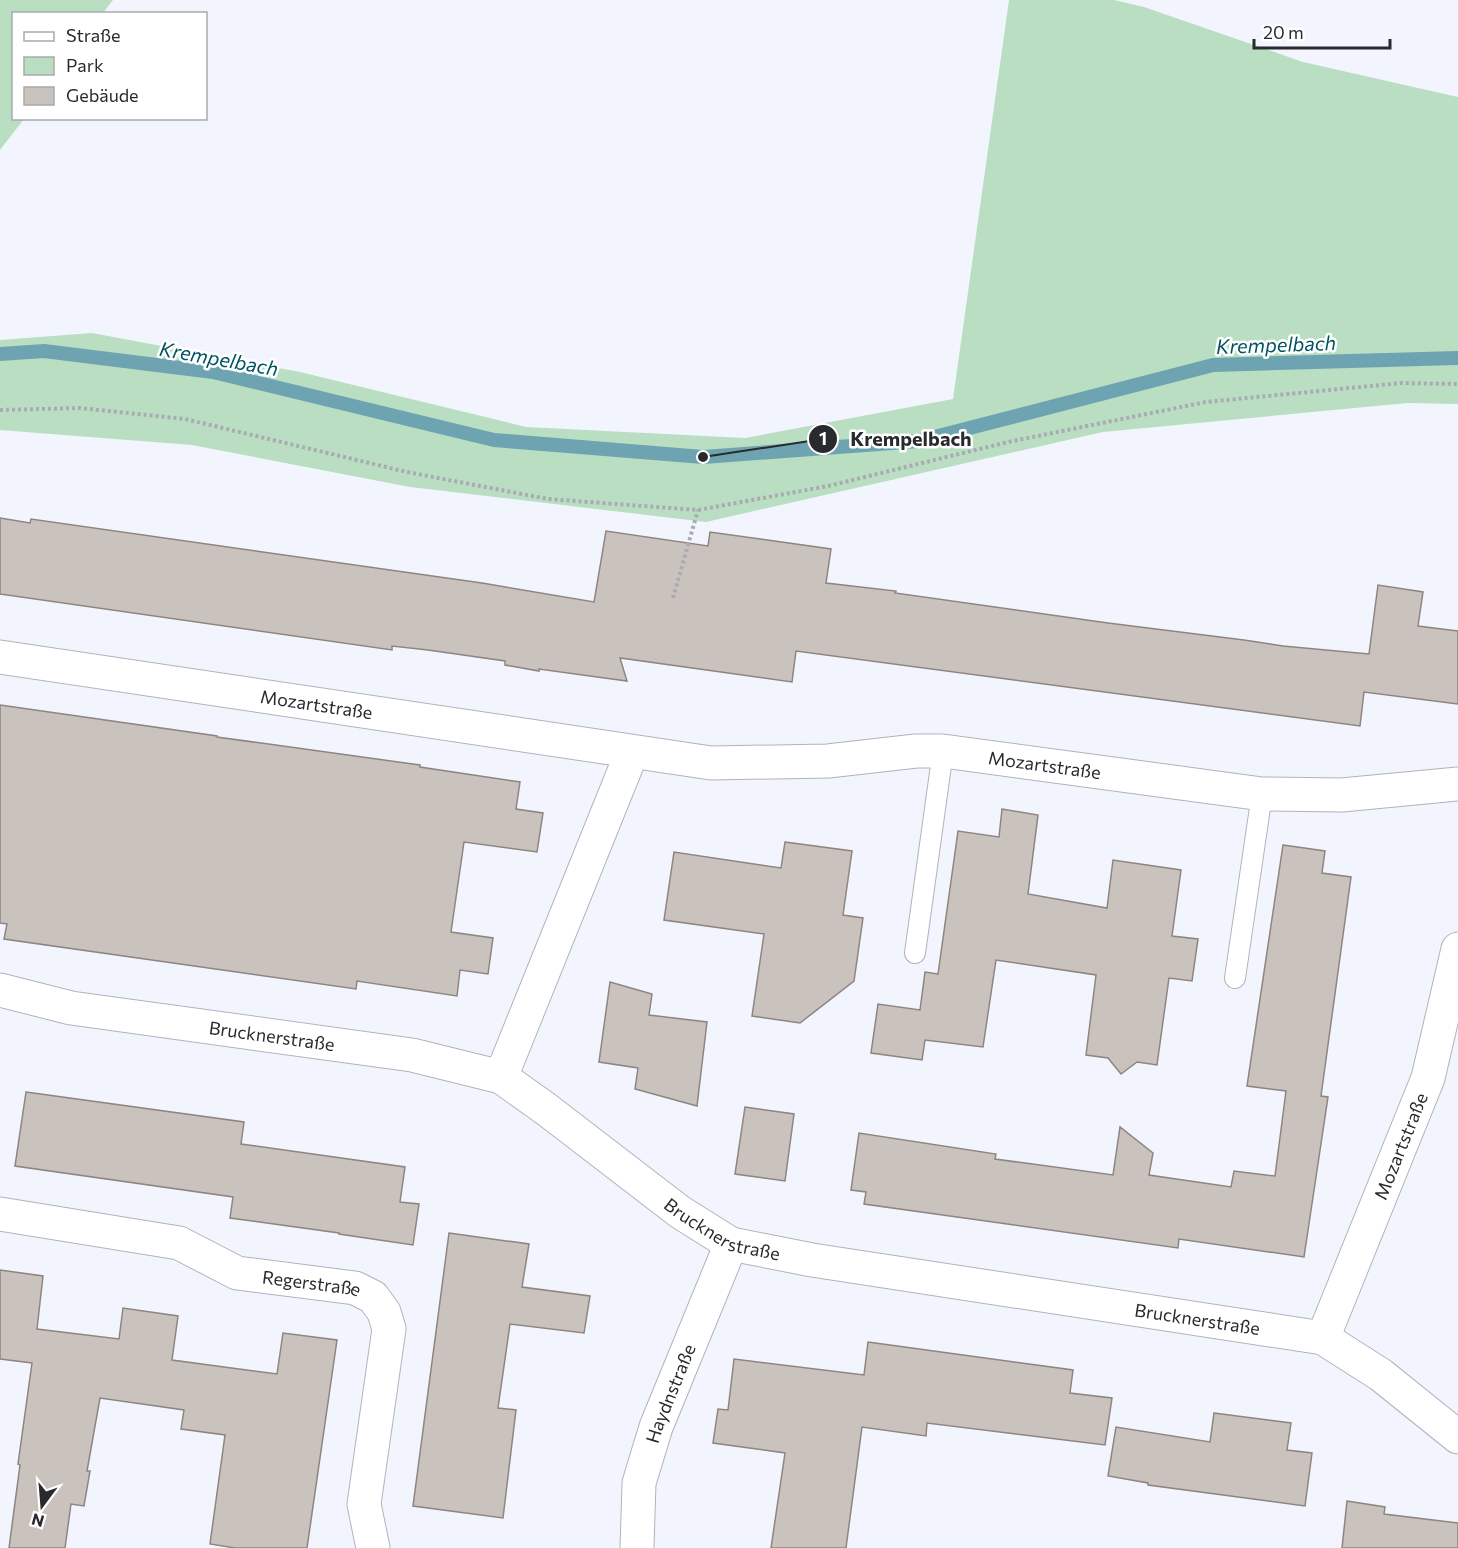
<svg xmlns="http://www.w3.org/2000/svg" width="1458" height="1548" font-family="Commissioner,sans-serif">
	<rect width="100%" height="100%" fill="#f3f5fe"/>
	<path fill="#badec1" d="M0,0H113L103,13L14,14V118L24,119L0,150Z
		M1009,0H1114L1144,7L1303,62L1458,97V404L1408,403L1103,432L706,522L410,487L192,445L0,430V340L92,333L300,372L526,427L745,438L953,399Z"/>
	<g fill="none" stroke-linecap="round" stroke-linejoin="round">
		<path stroke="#6ea4b1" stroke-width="14" d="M0,354L44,351L213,372L494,440L703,457L919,441L1213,365L1458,358"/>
	</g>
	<path fill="#cac2bd" stroke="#8d8580" stroke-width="1.5" d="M0,518L30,523L31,519L482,583L594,602L606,531L708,546L710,532L831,549L826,583L896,591L895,593L1108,623L1244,640L1283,646L1369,654L1378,585L1423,592L1418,626L1458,631V704L1364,692L1360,726L796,651L792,682L620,658L627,681L539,669V671L505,665V661L428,650L392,646V650L0,594Z
		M0,705L217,736V737L420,765V767L520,782L516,809L543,813L537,852L464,842L451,932L493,938L488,974L460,970L457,996L357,981L356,989L4,939L7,924L0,923Z
		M1002,809L1038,815L1028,894L1107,908L1113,860L1181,870L1172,936L1198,939L1192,981L1169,978L1157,1065L1137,1062L1121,1074L1108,1058L1086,1055L1096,975L996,960L983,1047L925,1040L922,1060L871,1053L878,1004L920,1010L925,972L938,974L958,831L999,837Z
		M785,842L852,851L843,915L863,918L854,981L800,1023L752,1016L764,934L664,920L674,852L781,868Z
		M1283,845L1325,851L1322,873L1351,877L1321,1096L1328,1097L1304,1257L1179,1239L1178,1248L864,1204L866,1192L851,1190L859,1133L996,1154L995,1159L1113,1175L1120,1127L1153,1153L1149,1175L1231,1187L1234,1171L1275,1176L1286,1091L1247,1086Z
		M610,982L652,994L649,1015L707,1022L697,1106L635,1089L638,1068L599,1062Z
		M26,1092L244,1122L241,1144L405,1167L400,1202L419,1204L413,1245L339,1234V1233L230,1218L233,1197L15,1166Z
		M745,1107L794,1114L785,1181L735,1174Z
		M449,1233L529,1244L522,1287L590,1296L584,1333L510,1324L498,1408L516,1410L503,1518L413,1506Z
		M0,1270L43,1276L37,1329L119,1339L123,1308L178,1316L172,1360L277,1374L283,1333L337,1340L307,1548H235L210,1544L225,1435L181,1429L184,1410L100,1398L87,1471H90L84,1506L71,1504L65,1548H9L20,1465L18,1464L32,1363L0,1359Z
		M868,1342L1073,1370L1070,1393L1112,1398L1105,1445L927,1423L926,1436L862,1427L846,1548H771L785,1453L713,1443L718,1409L728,1410L734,1359L864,1375Z
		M1214,1413L1291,1423L1287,1450L1312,1453L1305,1506L1148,1485V1483L1108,1476L1116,1427L1210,1442Z
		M1347,1501L1385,1507L1384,1514L1458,1523V1548H1342Z"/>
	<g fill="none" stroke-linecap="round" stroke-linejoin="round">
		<g stroke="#b0b3bb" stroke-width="22">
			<path id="lane" d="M915,953L943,751
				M1235,978L1262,794"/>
		</g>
		<g stroke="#b0b3bb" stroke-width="35">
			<g id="street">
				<path id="s1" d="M0,657L711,763L828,761L916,751H943L1262,794L1342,795L1458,784"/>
				<path id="s2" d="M0,990L71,1008L412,1055L501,1077L546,1109L680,1212L731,1244L812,1260L1323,1338L1381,1375L1458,1437"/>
				<path d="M501,1077L632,752"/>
				<path id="s3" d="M0,1214L179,1243L237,1273L355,1288L373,1297L384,1312L389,1329L364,1504L373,1548"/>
				<path id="s4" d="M1323,1338L1428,1078L1458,949"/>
				<path id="s5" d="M637,1548L639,1483L656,1427L731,1244"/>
			</g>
		</g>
		<path stroke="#a9abb2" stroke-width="4" stroke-dasharray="3 3" stroke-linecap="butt" d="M0,410L80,408L185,419L407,472L548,499L698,510L828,486L1008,442L1206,402L1401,383L1458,384
			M673,598L698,510"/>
		<use href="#lane" stroke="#fff" stroke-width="20"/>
		<use href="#street" stroke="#fff" stroke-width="33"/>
	</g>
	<g text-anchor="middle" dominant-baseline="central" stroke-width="5" stroke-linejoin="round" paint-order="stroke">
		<g font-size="18" fill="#292a2d" stroke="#fff">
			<text stroke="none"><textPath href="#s1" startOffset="320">Mozartstraße</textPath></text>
			<text stroke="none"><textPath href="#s1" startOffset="1054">Mozartstraße</textPath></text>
			<text stroke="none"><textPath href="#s2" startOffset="276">Brucknerstraße</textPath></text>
			<text stroke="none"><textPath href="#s4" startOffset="207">Mozartstraße</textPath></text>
			<text stroke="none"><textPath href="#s2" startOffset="780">Brucknerstraße</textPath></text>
			<text stroke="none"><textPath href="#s3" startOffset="322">Regerstraße</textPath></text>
			<text stroke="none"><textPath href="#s2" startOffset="1266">Brucknerstraße</textPath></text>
			<text stroke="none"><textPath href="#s5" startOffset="160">Haydnstraße</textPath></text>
		</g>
		<g font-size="20" font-style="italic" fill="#005361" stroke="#fff">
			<text transform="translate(1276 344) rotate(-2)">Krempelbach</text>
			<text transform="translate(219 358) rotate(10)">Krempelbach</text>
		</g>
	</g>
	<path fill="none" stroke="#292a2d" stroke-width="2" d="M703 457L823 439"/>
	<g fill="#292a2d" stroke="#fff" stroke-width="2">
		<circle cx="703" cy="457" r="6"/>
		<circle cx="823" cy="439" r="15"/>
	</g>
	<g font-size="18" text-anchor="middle" font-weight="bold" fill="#fff">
		<text x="823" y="445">1</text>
	</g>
	<g font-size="20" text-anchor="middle" font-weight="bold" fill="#292a2d" stroke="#fff" stroke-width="5" stroke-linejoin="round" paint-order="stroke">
		<text x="911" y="446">Krempelbach</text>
	</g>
	<rect x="12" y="12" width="195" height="108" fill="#ffffff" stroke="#a9aaab" stroke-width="1.5"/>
	<rect x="24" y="32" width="30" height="9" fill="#ffffff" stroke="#a9aaab" stroke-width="1.5"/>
	<text x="66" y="42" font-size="18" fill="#292a2d">Straße</text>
	<rect x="24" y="57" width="30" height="18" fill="#badec1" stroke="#a9aaab" stroke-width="1.5"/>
	<text x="66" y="72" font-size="18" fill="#292a2d">Park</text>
	<rect x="24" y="87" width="30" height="18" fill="#cac2bd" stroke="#a9aaab" stroke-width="1.5"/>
	<text x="66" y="102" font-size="18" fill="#292a2d">Gebäude</text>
	<g transform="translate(42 1506) rotate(196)" stroke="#ffffff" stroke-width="4.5" paint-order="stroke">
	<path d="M0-4.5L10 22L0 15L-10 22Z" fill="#292a2d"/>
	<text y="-9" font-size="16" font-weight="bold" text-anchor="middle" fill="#292a2d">N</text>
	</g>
	<path d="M1254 39v9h136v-9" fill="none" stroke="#292a2d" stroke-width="3"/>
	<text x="1263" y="39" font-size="18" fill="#292a2d" stroke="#ffffff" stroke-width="4.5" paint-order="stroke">20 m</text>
</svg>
